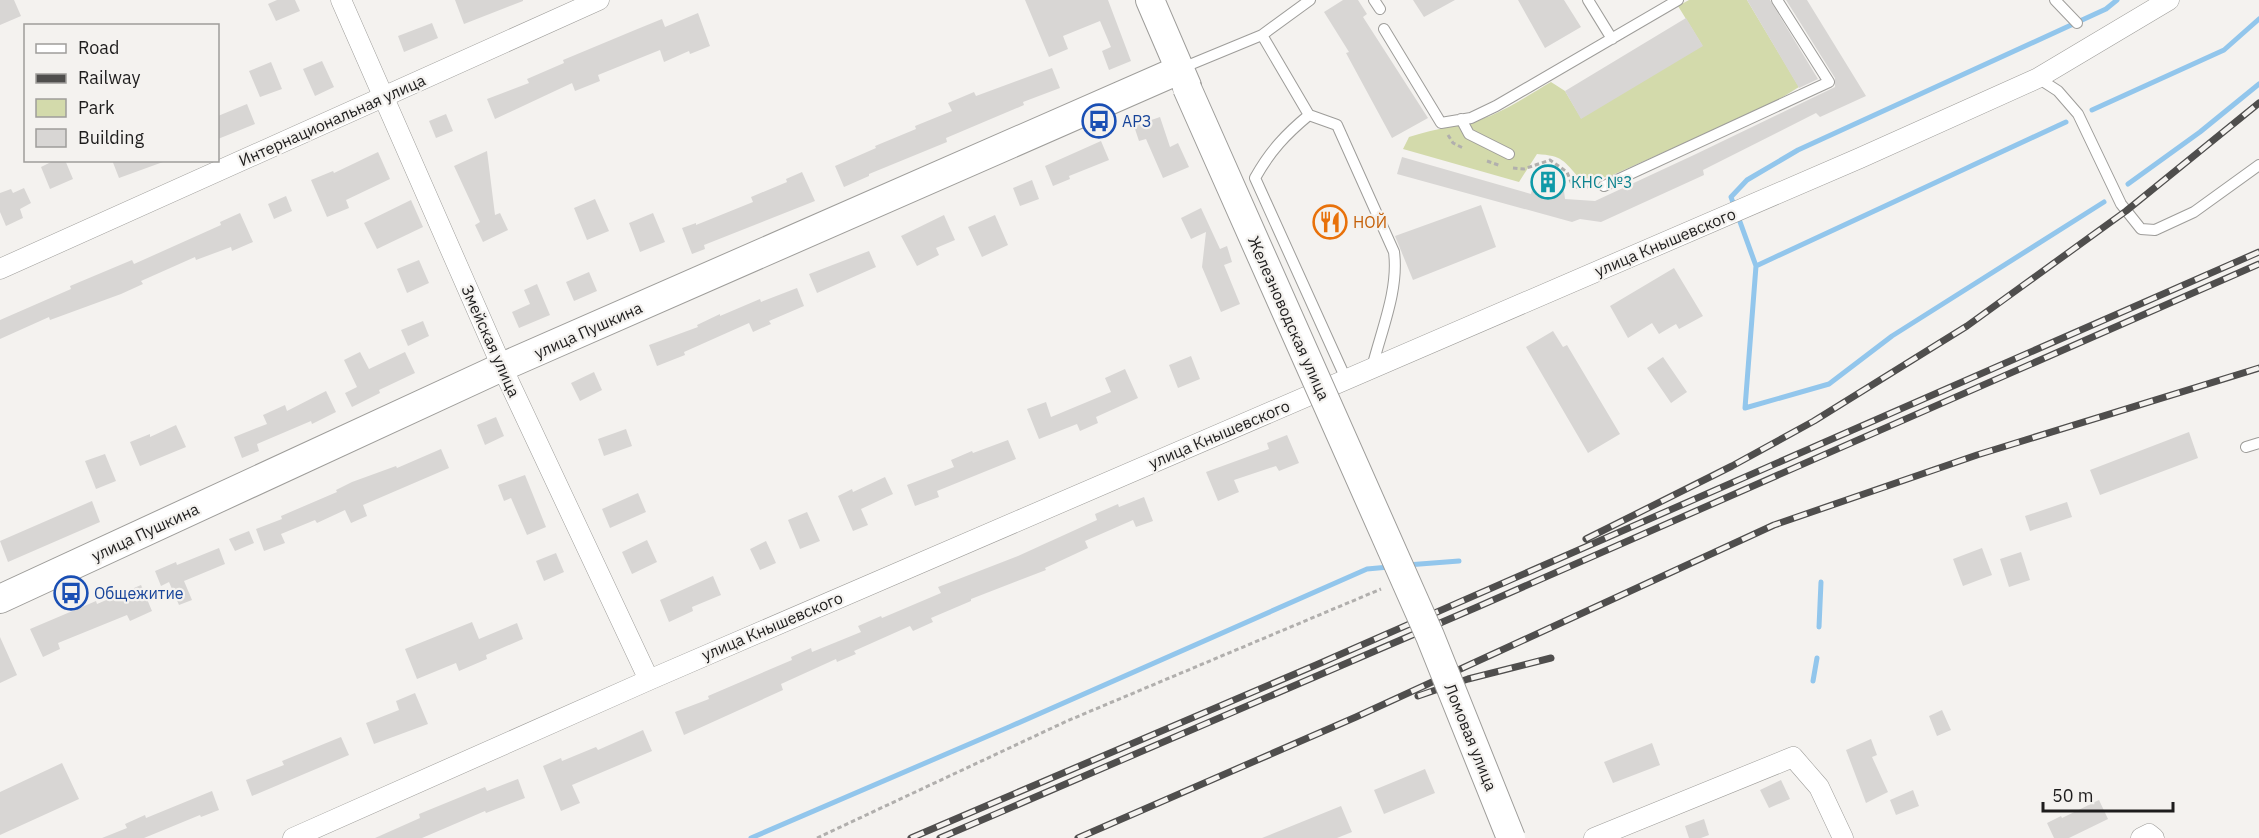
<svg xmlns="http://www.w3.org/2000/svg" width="2259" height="838" font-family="'IBM Plex Sans',sans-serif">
	<rect width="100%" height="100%" fill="#f4f2ef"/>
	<path fill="#d3daab" d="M1689,0H1747L1799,87L1770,105L1608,177L1580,179C1563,160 1563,156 1537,154L1519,182L1403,149L1409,137C1436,128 1463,126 1490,116C1511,107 1532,93 1551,82L1565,91L1581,118L1702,45L1678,6Z"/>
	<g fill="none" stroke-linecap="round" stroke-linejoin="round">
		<path stroke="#92c6ec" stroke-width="5" d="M2092,110L2224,50L2259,19
			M2128,184L2200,132L2259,84
			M2104,202L1892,336L1829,384L1745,408L1756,266L1731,197L1747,180L1798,150L2106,9L2117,0
			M1756,266L2066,122
			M1407,565L1459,561
			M1819,627L1821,582
			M1813,681L1817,658
			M751,838L1009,727L1367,569L1389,567"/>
	</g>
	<path fill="#d8d6d4" d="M0,0H14L21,16L0,25Z
		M277,0H295L300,11L276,21L268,4Z
		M455,0H523V1L464,24Z
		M1025,0H1108L1131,61L1109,70L1102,51L1111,47L1100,21L1063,36L1068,49L1049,57Z
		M1343,0H1358L1367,14L1363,17L1428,118L1392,138L1346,53L1349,52L1324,12Z
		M1413,0H1455L1424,17Z
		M1518,0H1564L1581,27L1545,48Z
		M1747,0H1770L1818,79L1799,88Z
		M1786,0H1807L1866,96L1820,117L1816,113L1703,170L1704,175L1601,222L1580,219L1572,222L1397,174L1402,157L1531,194L1536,173L1544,167H1550L1559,171L1562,175L1565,199L1595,201L1696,154L1835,87V78Z
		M698,13L710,46L690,54L689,51L664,62L660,50L598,75L600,81L575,91L572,83L495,119L487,99L529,83L527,79L564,63L563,60L635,30L662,19L665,27Z
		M1686,18L1703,46L1581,119L1565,91Z
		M432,23L438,38L404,52L398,36Z
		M322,61L334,87L315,96L303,69Z
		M271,62L282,89L260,97L249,71Z
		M1052,68L1060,88L1023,102L1024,105L946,138L947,142L869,174V176L844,187L835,166L876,148L875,146L916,129L915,126L952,111L948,103L974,92L976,96Z
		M247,104L255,124L218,139V116Z
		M446,114L453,131L436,138L429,121Z
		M1160,117L1170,147L1178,143L1189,167L1163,178L1146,139L1139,141L1134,126Z
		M1101,141L1109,160L1069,176L1070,179L1053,186L1045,166Z
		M487,151L495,215L500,213L508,230L483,242L475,225L480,222L454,166Z
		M378,152L390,179L346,200L349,208L327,217L311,180L333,171L334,173Z
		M55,160H65L73,179L50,189L41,167Z
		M112,160H163V162L119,178Z
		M802,172L815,201L704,245L705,249L692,254L682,228L696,223V225L753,202L751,197L787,182L786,179Z
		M1032,180L1039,199L1020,206L1013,188Z
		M24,188L31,203L20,209L23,218L6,226L0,212V193L11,189L13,193Z
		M286,196L292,211L274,219L268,204Z
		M595,199L609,231L587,240L574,208Z
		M411,200L423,227L377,249L364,223Z
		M1481,205L1496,247L1413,280L1395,236Z
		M1201,208L1220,249L1227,246L1232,262L1224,265L1240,304L1221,312L1202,267L1206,232L1191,239L1181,218Z
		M240,213L253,242L232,251L231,247L196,260L195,257L141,281L143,284L121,294L50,320L49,317L0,339V320L71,289L70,286L132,260L134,264L221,225L220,222Z
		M653,213L665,242L640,252L629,223Z
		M944,215L955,240L936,248L939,255L917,266L901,236Z
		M995,215L1008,245L982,257L968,227Z
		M869,251L876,267L817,293L809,274Z
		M419,260L429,283L407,293L397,269Z
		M1674,268L1703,316L1679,329L1676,324L1659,334L1652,323L1628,338L1610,306Z
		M589,272L597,291L574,301L566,282Z
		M537,284L550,315L519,328L512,312L530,304L524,290Z
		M797,288L804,306L769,321L771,324L753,332L749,323L684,352L685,355L657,366L649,345L698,327L697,325L720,314V316L760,299L761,302Z
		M423,321L429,336L408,346L401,330Z
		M1553,331L1563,347L1567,345L1620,434L1588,453L1526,347Z
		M360,352L369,369L405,352L415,373L379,390L380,393L352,407L345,393L357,387L344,360Z
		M1191,356L1200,379L1178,388L1169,365Z
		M1663,357L1687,392L1671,403L1647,368Z
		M1125,369L1138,398L1096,417L1098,423L1080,431L1077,424L1039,439L1027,409L1046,402L1051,417L1111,392L1105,378Z
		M594,372L602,390L580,401L571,383Z
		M326,391L336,412L312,424L311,421L257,444L259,451L242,458L234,437L267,424L263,415L285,405L287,411Z
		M496,417L504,436L485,445L477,425Z
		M176,425L186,447L140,466L130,442L150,434V437Z
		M626,429L632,446L604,456L598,439Z
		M2189,432L2198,458L2100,495L2090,470Z
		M1287,435L1299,463L1279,471L1276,466L1234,480L1239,492L1218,501L1206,472L1269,449L1267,443Z
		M1008,440L1016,459L937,491L939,497L915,506L907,485L954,467L951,460L972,451L973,453Z
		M441,449L449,468L363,505L367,516L351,523L345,510L317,523L315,520L281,534L285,543L264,551L256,529L282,519L281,516L337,492L336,490L352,482L396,466L397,468Z
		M105,454L116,481L96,489L85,461Z
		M525,475L546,527L527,535L511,498L504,501L498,485Z
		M885,477L893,494L861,509L868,525L853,531L838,496L852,489L853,492Z
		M638,493L646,512L610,528L602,509Z
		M1144,497L1153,521L1136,527L1133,520L1085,541L1088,548L1045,568L1046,570L971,599V601L931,618L933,622L913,631L910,626L854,651L856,654L837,662L836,659L781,684L783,690L684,735L675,712L709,699L708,696L792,660L791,657L811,648L812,652L861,632L858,626L881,616L882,618L941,593L938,587L1018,556L1097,520L1095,514L1118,504L1119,507Z
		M92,501L100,522L8,562L0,541Z
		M2067,502L2072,517L2030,531L2025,516Z
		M807,512L820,541L800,549L788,520Z
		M249,531L254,543L235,551L229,539Z
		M647,540L657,562L632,574L622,552Z
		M766,541L776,563L760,570L750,549Z
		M219,548L225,564L184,581L192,600L179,605L169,582L161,586L155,571L176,562L177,565Z
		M1982,548L1992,575L1963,586L1953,559Z
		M2021,552L2030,580L2009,587L2000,559Z
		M556,553L564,572L544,581L536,561Z
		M713,576L721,595L692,607L693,611L669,622L660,600Z
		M141,585L152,611L130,621L127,615L58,643L60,649L43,657L30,629L96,601L97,604Z
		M472,622L479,639L517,623L523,639L486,655L487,659L459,671L456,663L417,679L405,649Z
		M0,637L17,675L0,683Z
		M415,693L428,724L374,744L366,723L399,710L396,701Z
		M1942,710L1951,730L1937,736L1929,716Z
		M643,730L652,751L572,785L580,803L561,811L543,766L561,758L562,761L596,747L598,750Z
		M341,737L349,755L252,796L246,780L284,765L282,761Z
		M1871,739L1877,755L1872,757L1888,792L1866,803L1846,750Z
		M1652,743L1660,765L1613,783L1604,762Z
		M62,763L79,799L0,835V792Z
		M1425,769L1435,793L1384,814L1374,790Z
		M518,779L525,798L486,813L485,811L422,838H375L420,818L419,814L485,787L487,791Z
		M1781,780L1790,799L1769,808L1760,790Z
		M1913,790L1919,806L1896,815L1890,800Z
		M212,791L219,810L201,817L200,815L144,838H102L127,828L125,824L145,815L146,818Z
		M2099,800L2108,819L2069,838H2054L2047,823L2061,816L2062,818Z
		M1341,806L1352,832L1337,838H1262Z
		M1704,819L1709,835L1701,838H1689L1685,826Z"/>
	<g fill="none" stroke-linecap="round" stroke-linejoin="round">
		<g stroke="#9e9d9a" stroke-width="12">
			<path id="lane" d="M1374,0L1380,9
				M1588,0L1612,39
				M2055,0L2077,23
				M1384,29L1441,123L1471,118L1496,106L1678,0
				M1262,35L1309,115L1337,125L1394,252C1399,290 1381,331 1372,368
				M1182,68L1262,35L1310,0
				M2038,78L2058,91L2078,114L2121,204L2141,229L2155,230L2194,212L2259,165
				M1309,115C1286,134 1270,151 1255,178L1346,379
				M1461,119L1469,134L1509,154
				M1604,186L1829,82L1777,0
				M2246,447L2259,443"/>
		</g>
		<g stroke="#9e9d9a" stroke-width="21">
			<path id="street" d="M341,0L502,367L649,680
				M0,269L599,0
				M293,838L649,680L1860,158L2038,78L2169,0
				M1594,838L1793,757L1819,787L1843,838
				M2141,838L2149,834L2154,838"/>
		</g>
		<g stroke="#9e9d9a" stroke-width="30">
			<path id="secondary" d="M1150,0L1187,86
				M0,599L502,367L1179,70"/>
		</g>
		<path stroke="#b1afad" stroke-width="3" stroke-dasharray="4.5 3" stroke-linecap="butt" d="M1448,135L1453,143L1463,148
			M1487,161L1501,166
			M1513,168L1524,169L1550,160L1567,172L1573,187H1591
			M817,838L1067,721L1381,589"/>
		<use href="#lane" stroke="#fff" stroke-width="10"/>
		<use href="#street" stroke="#fff" stroke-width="20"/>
		<use href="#secondary" stroke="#fff" stroke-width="28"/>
		<g stroke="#4f4e4d" stroke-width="7">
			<path id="rail" d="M1586,539L1732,466L1814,421L1967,326L2126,211L2259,103
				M1418,696L1468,679L1551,658
				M911,838L1316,665L2259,252
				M940,838L1475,608L2259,264
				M1078,838L1356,717L1774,525L1977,455L2259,368"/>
		</g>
		<use href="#rail" stroke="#f4f2ef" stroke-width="4.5" stroke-dasharray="14" stroke-linecap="butt"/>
		<g stroke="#9e9d9a" stroke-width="30" stroke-linecap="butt">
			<path id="secondary-bridge" d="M1187,88L1430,636L1511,838"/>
		</g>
		<use href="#secondary-bridge" stroke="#fff" stroke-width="28"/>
	</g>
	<defs>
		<g id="bus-ring" transform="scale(1.725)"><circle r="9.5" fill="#f4f2ef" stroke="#1a4fb4" stroke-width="1.5"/><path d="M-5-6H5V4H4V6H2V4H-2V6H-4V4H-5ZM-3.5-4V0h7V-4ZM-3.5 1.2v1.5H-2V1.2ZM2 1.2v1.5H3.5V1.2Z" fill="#1a4fb4"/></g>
		<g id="building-ring" transform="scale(1.725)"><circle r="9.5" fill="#f4f2ef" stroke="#0f9aa8" stroke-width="1.5"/><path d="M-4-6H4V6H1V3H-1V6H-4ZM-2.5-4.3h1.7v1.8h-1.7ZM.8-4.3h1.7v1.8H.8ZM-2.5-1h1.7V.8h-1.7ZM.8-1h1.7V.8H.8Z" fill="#0f9aa8"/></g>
		<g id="restaurant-ring" transform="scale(1.725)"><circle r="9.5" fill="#f4f2ef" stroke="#e8710a" stroke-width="1.5"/><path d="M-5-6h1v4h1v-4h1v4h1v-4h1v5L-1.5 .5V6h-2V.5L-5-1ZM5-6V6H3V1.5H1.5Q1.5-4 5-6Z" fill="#e8710a"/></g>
	</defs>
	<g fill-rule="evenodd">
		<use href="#bus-ring" x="1099" y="121"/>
		<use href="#building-ring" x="1548" y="182"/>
		<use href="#restaurant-ring" x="1330" y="222"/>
		<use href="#bus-ring" x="71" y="593"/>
	</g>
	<g text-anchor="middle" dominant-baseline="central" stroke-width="4.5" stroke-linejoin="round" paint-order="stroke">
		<g font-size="16" fill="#1e1d1d" stroke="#f4f2ef">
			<text transform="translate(332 120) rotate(-24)">Интернациональная улица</text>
			<text transform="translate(1665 242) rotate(-23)">улица Кнышевского</text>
			<text transform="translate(1289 318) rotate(66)">Железноводская улица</text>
			<text transform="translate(588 330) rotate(-24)">улица Пушкина</text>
			<text transform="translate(491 341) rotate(66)">Змейская улица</text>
			<text transform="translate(1219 434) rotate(-23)">улица Кнышевского</text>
			<text transform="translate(145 532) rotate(-25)">улица Пушкина</text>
			<text transform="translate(772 626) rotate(-23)">улица Кнышевского</text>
			<text transform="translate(1471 737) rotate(68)">Ломовая улица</text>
		</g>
		<g font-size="16" fill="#164399" stroke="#f4f2ef" text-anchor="start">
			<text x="1122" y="121">АРЗ</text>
			<text x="94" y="593">Общежитие</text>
		</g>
		<g font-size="16" fill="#0d838f" stroke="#f4f2ef" text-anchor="start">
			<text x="1571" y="182">КНС №3</text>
		</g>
		<g font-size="16" fill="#c56008" stroke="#f4f2ef" text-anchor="start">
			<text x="1353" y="222">НОЙ</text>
		</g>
	</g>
	<rect x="24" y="24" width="195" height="138" fill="#f4f2ef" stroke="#9e9d9b" stroke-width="1.5"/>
	<rect x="36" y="44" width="30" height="9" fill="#ffffff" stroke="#9e9d9b" stroke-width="1.5"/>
	<text x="78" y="54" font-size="18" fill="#1e1d1d">Road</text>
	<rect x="36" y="74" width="30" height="9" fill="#4f4e4d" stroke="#9e9d9b" stroke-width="1.5"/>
	<text x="78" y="84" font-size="18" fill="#1e1d1d">Railway</text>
	<rect x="36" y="99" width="30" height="18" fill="#d3daab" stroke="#9e9d9b" stroke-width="1.5"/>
	<text x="78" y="114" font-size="18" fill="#1e1d1d">Park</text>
	<rect x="36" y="129" width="30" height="18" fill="#d8d6d4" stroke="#9e9d9b" stroke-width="1.5"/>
	<text x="78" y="144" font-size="18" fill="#1e1d1d">Building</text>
	<path d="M2043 802v9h130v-9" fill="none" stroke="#1e1d1d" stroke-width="3"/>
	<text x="2052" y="802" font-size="18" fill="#1e1d1d" stroke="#f4f2ef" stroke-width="4.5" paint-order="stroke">50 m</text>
</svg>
